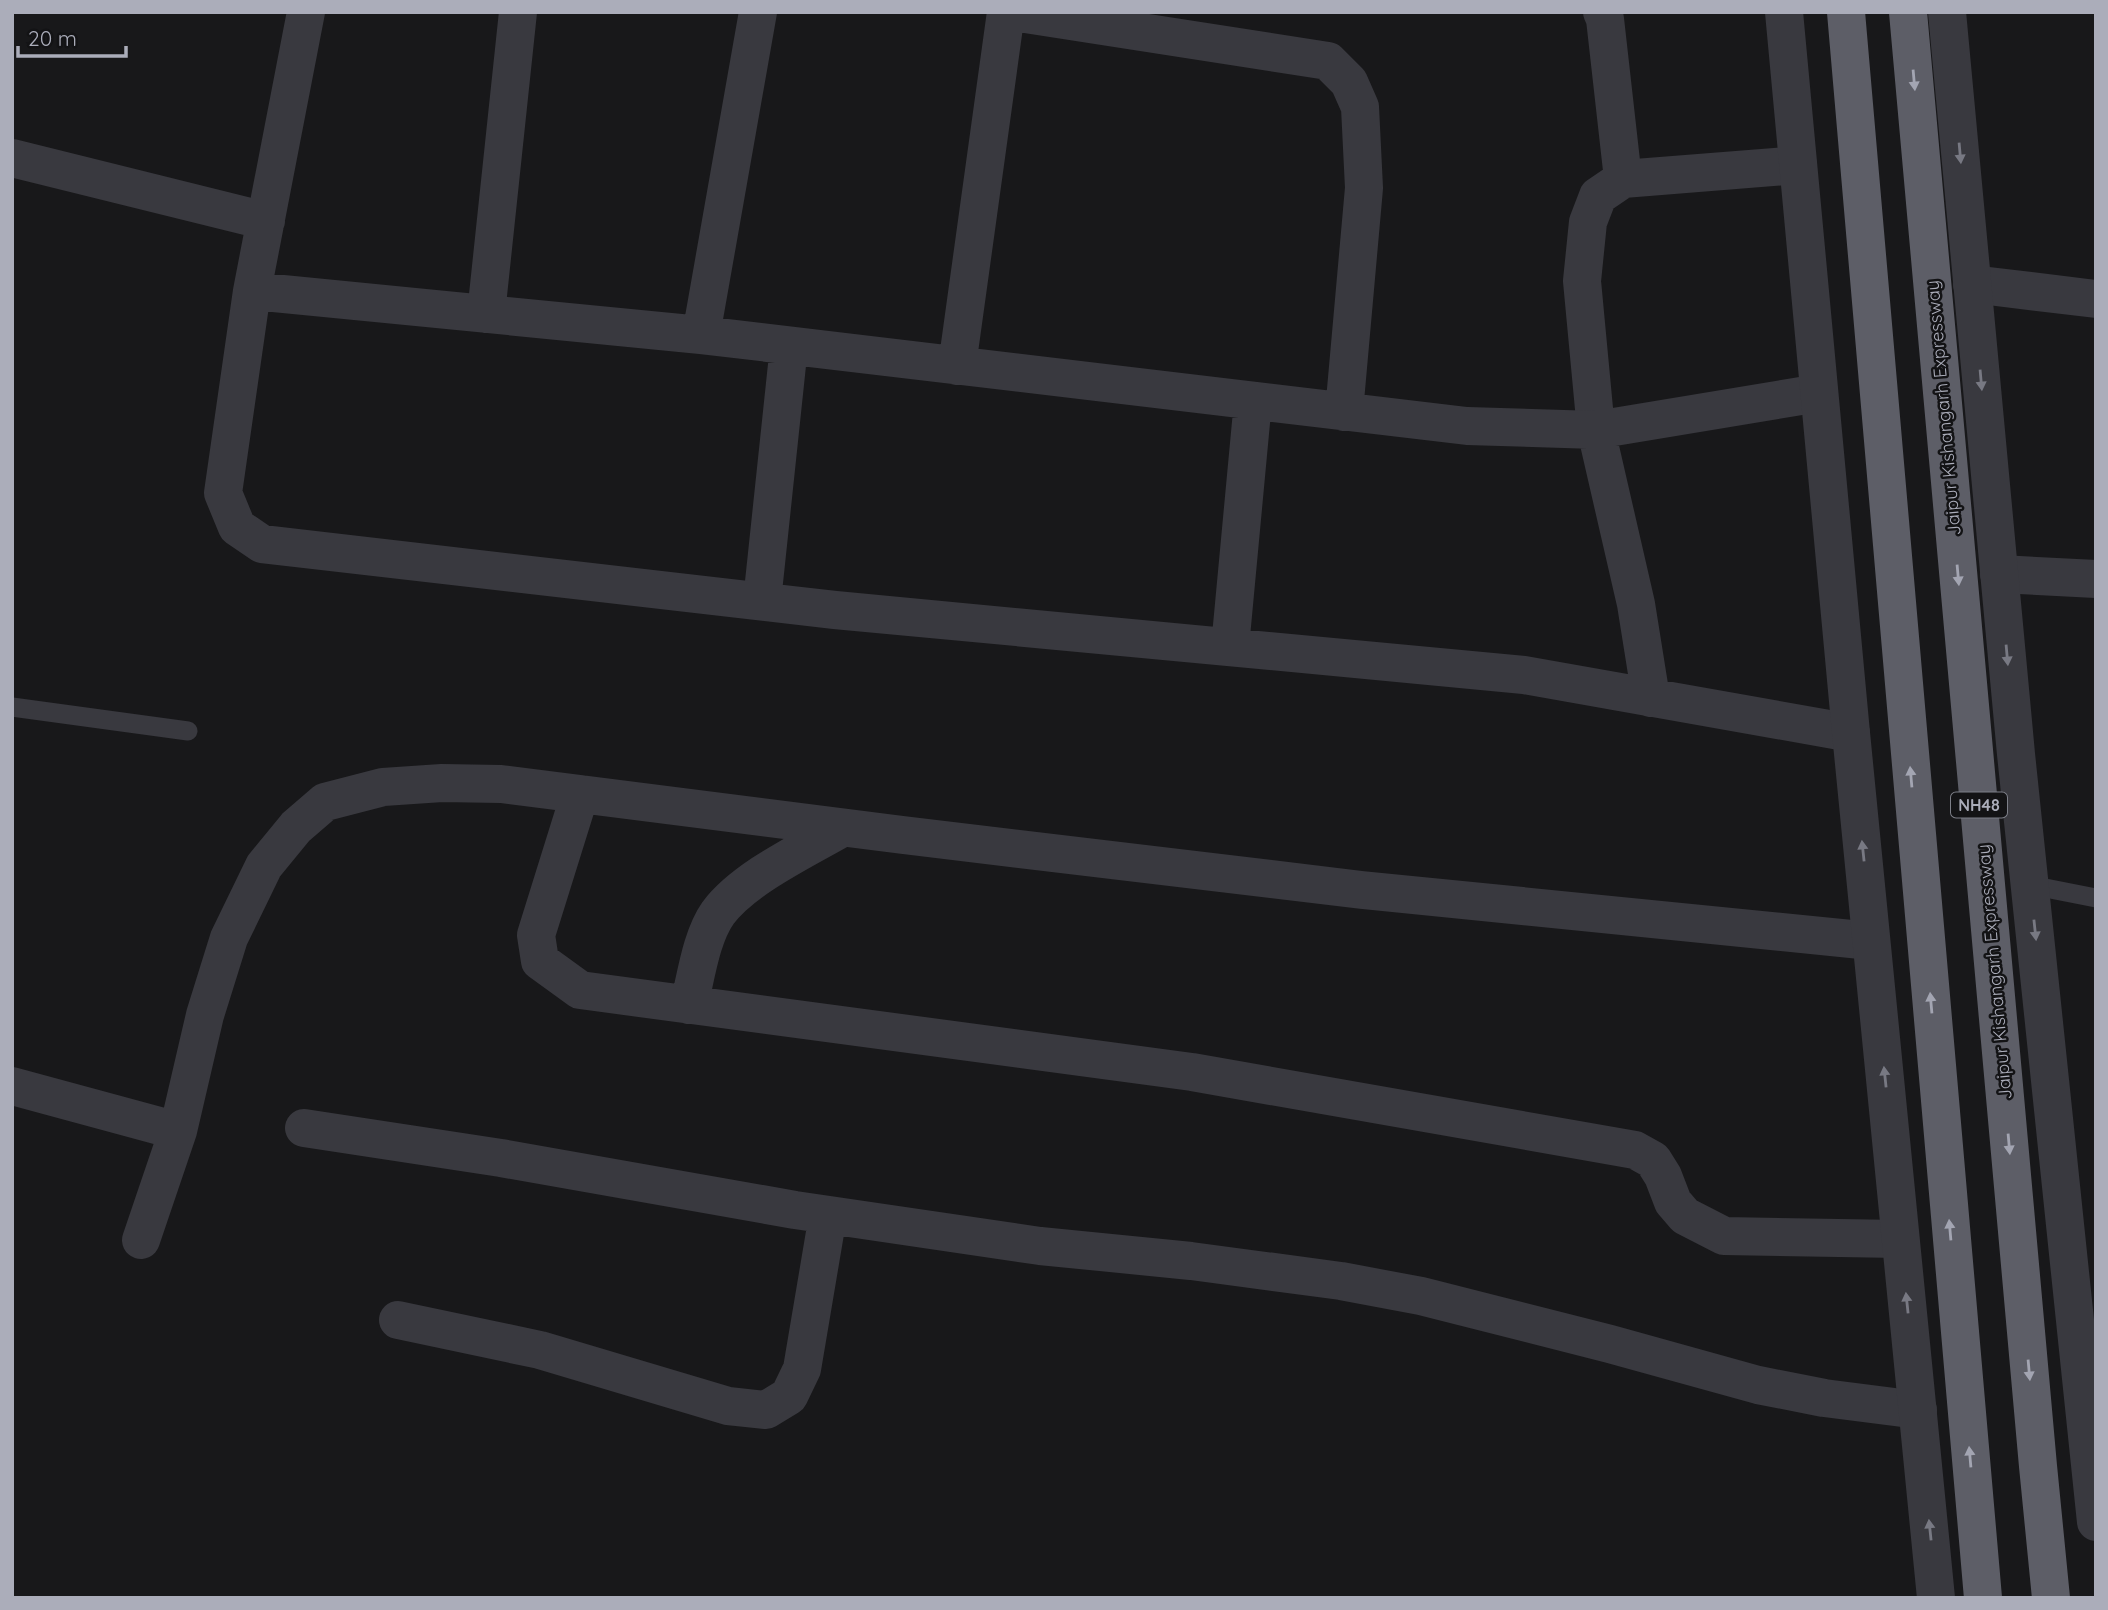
<svg xmlns="http://www.w3.org/2000/svg" width="2108" height="1610" font-family="Quicksand,sans-serif">
	<rect width="100%" height="100%" fill="#18181a"/>
	<g fill="none" stroke-linecap="round" stroke-linejoin="round">
		<path stroke="#39393f" stroke-width="19" d="M12,707L188,731
			M2030,885L2096,898"/>
		<path stroke="#39393f" stroke-width="38" d="M306,12L252,291L223,493L237,527L262,544L835,610L1524,675L1851,733
			M1012,12L1328,61L1349,82L1360,107L1364,188L1344,412
			M1602,12L1605,19L1623,179
			M12,158L266,221
			M1972,284L2096,299
			M252,291L701,335L1467,426L1596,430L1819,393
			M486,314L518,12
			M701,335L758,12
			M957,366L1006,12
			M1999,574L2096,579
			M762,601L789,346
			M1230,647L1253,401
			M1651,698L1636,604L1596,430L1582,281L1588,222L1598,196L1623,179L1798,165
			M580,794L536,935L540,961L580,990L1192,1072L1635,1150L1653,1160L1663,1176L1673,1202L1685,1216L1724,1236L1900,1239
			M689,1005C696,977 701,937 718,913C744,878 804,850 842,828
			M12,1086L178,1131
			M304,1128L501,1158L795,1210L1040,1246L1191,1261L1341,1281L1421,1296L1610,1344L1758,1385L1824,1398L1918,1410
			M141,1240L178,1131L205,1015L229,938L264,866L296,827L325,802L383,787L442,783L501,784L903,835L1362,890L1871,941
			M398,1320L540,1350L728,1406L766,1410L789,1396L802,1369L828,1215"/>
		<path stroke="#39393f" stroke-width="38" d="M1784,12L1851,733L1936,1598
			M1947,12L2016,754L2096,1522"/>
		<path stroke="#5d5e67" stroke-width="38" d="M1846,12L1983,1598
			M1908,12L2038,1466L2051,1598"/>
	</g>
	<defs><path id="oneway-solid" d="M-6-.8H1V-3.2L6.5 0L1 3.2V.8H-6Z" transform="scale(1.75)"/></defs>
	<g fill="#a3a5b2">
		<use href="#oneway-solid" transform="translate(1914 80) rotate(85)"/>
		<use href="#oneway-solid" transform="translate(1958 575) rotate(85)"/>
		<use href="#oneway-solid" transform="translate(1911 777) rotate(-95)"/>
		<use href="#oneway-solid" transform="translate(1931 1003) rotate(-95)"/>
		<use href="#oneway-solid" transform="translate(2009 1144) rotate(85)"/>
		<use href="#oneway-solid" transform="translate(1950 1230) rotate(-95)"/>
		<use href="#oneway-solid" transform="translate(2029 1370) rotate(85)"/>
		<use href="#oneway-solid" transform="translate(1970 1457) rotate(-95)"/>
	</g>
	<g fill="#787983">
		<use href="#oneway-solid" transform="translate(1960 153) rotate(85)"/>
		<use href="#oneway-solid" transform="translate(1981 380) rotate(85)"/>
		<use href="#oneway-solid" transform="translate(2007 655) rotate(85)"/>
		<use href="#oneway-solid" transform="translate(1863 851) rotate(-96)"/>
		<use href="#oneway-solid" transform="translate(2035 930) rotate(84)"/>
		<use href="#oneway-solid" transform="translate(1885 1077) rotate(-96)"/>
		<use href="#oneway-solid" transform="translate(1907 1303) rotate(-96)"/>
		<use href="#oneway-solid" transform="translate(1930 1530) rotate(-96)"/>
	</g>
	<g text-anchor="middle" dominant-baseline="central" stroke-width="5" stroke-linejoin="round" paint-order="stroke">
		<rect fill="#131315" stroke="#7d7f88" stroke-width="2" x="1951" y="792.5" width="56" height="25" rx="5"/>
		<g font-size="16" font-weight="bold" fill="#abadba">
			<text x="1979" y="805">NH48</text>
		</g>
		<g font-size="18" fill="#abadba" stroke="#131315">
			<text transform="translate(1943 408) rotate(-95)">Jaipur Kishangarh Expressway</text>
			<text transform="translate(1994 972) rotate(-95)">Jaipur Kishangarh Expressway</text>
		</g>
	</g>
	<rect width="2108" height="1610" fill="none" stroke="#abadba" stroke-width="28"/>
	<path d="M18 46v10h108v-10" fill="none" stroke="#abadba" stroke-width="3.5"/>
	<text x="28" y="46" font-size="21" fill="#abadba" stroke="#131315" stroke-width="5" paint-order="stroke">20 m</text>
</svg>
